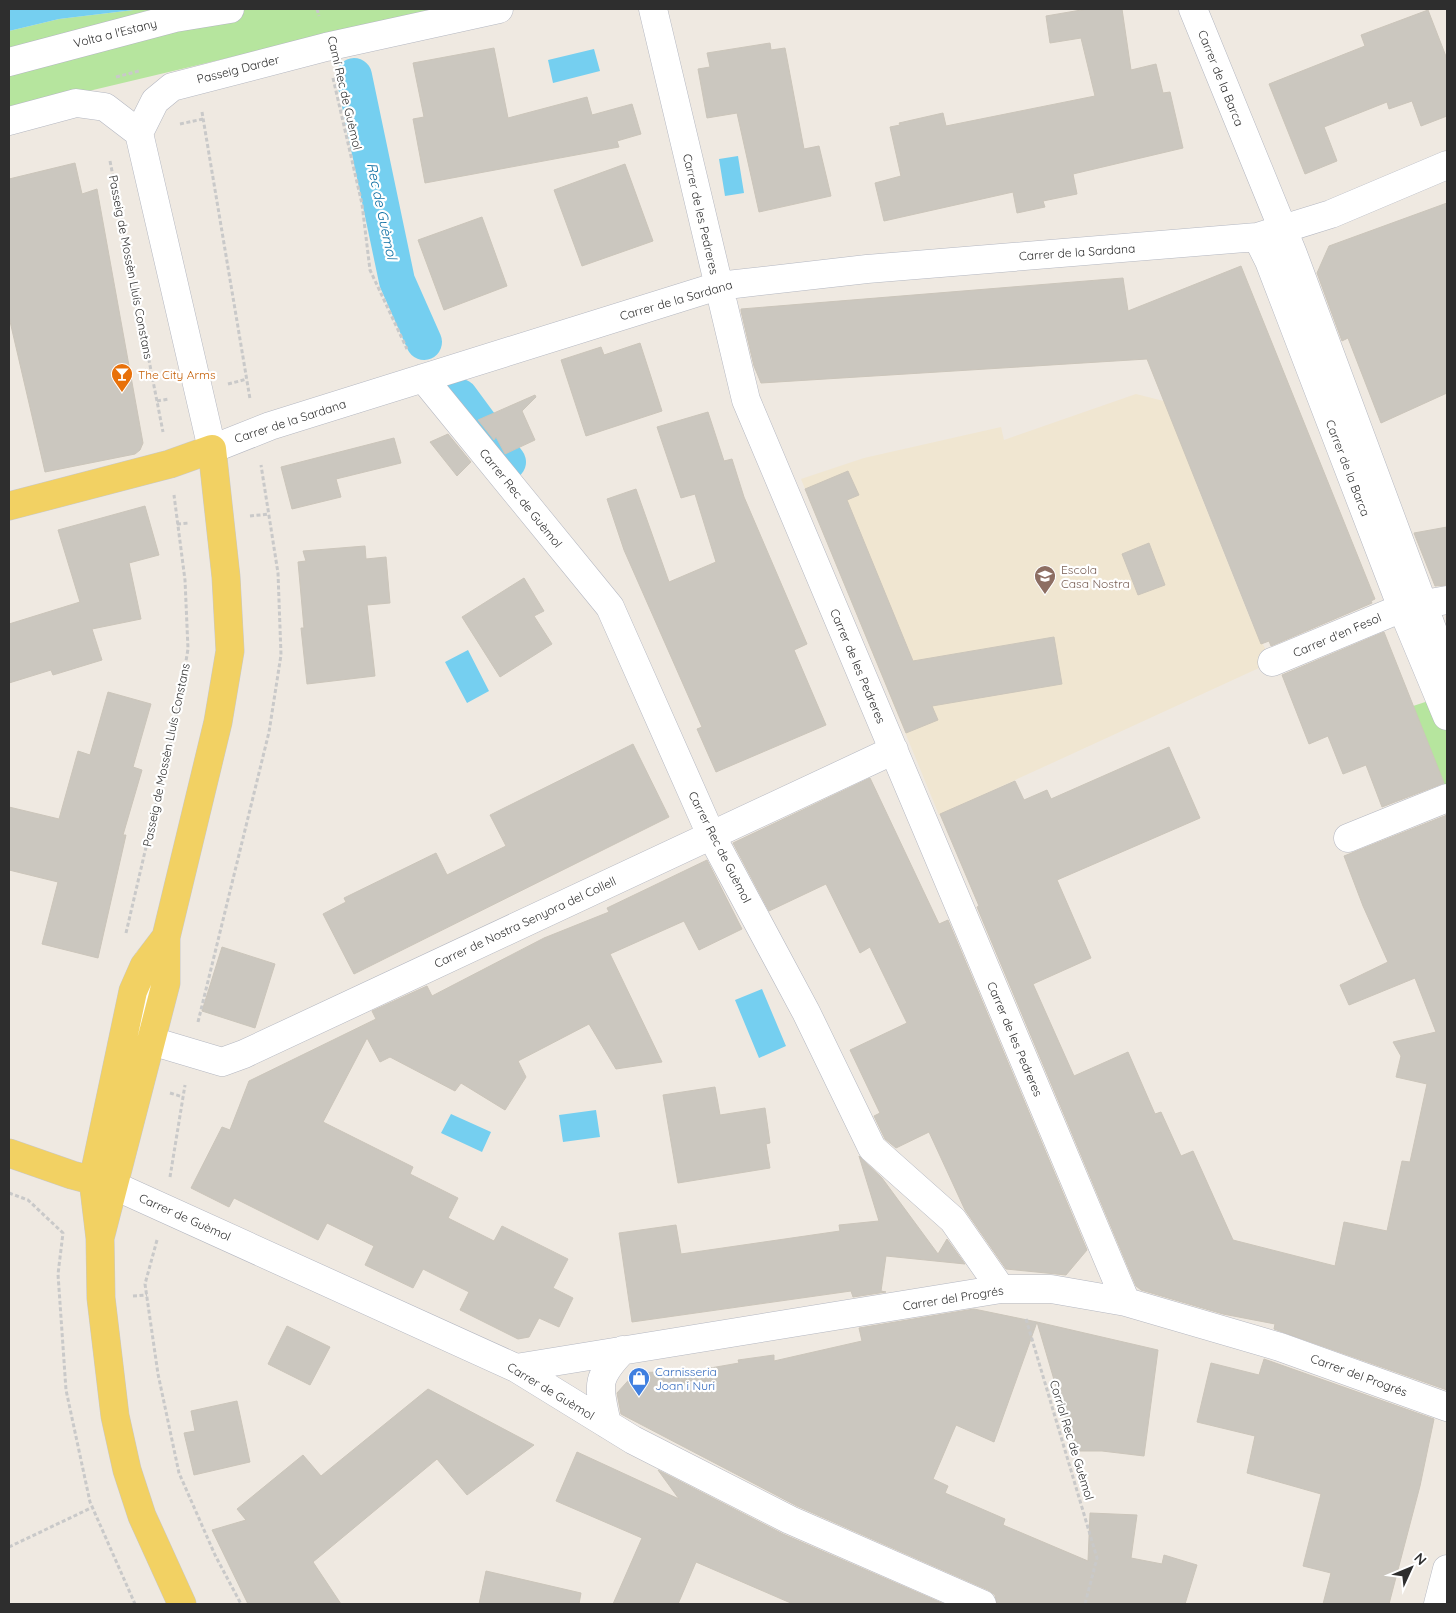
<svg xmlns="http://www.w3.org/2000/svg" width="1456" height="1613" font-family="Quicksand,sans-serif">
	<rect width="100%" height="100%" fill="#efe9e1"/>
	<path fill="#f0e6d1" d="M1136,394L1310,438L1196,483L1252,623L1272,662L939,815L801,479L864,458L1001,427L1004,440Z"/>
	<path fill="#b6e59e" d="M142,9H433L9,110V31L59,19Z
		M1447,695V791L1413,706Z"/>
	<path fill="#75cff0" d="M9,9H142L59,19L9,31Z
		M594,49L600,71L553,83L548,60Z
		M738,156L744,193L725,196L719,159Z
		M468,650L489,691L467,703L445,662Z
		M762,989L786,1046L759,1058L735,1000Z
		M596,1110L600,1137L563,1142L559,1115Z
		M451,1114L491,1132L482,1152L441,1133Z"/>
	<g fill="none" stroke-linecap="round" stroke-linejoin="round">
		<path stroke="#75cff0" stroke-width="36" d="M354,76L397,281L424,342
			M460,397L508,462"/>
	</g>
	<path fill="#cbc7bf" stroke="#cbc5ba" d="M1087,9H1122L1131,70L1156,64L1163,93L1170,92L1183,148L1073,174L1077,194L1043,201L1045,207L1017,213L1013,192L884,221L875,183L901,176L890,127L900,125L899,123L943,113L946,126L1095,96L1081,38L1050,43L1046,16Z
		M1428,10L1447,59V116L1421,126L1412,101L1389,109L1387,102L1324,127L1337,161L1305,174L1269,84L1365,46L1361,35Z
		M770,43L771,50L785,48L804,149L819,146L831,196L759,212L737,113L707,118L698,69L710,67L707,53Z
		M494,48L508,118L587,97L592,115L632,104L641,134L617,141L619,147L425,183L413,119L424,117L413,63Z
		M75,163L82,194L97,189L143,443L140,450L135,454L45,472L9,317V179Z
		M625,164L653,241L582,266L554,190Z
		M1447,203V393L1381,423L1348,338L1342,341L1317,273L1329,246Z
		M482,217L507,286L444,310L418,240Z
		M1241,266L1375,599L1371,601L1372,603L1271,646L1269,641L1261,644L1147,359L761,383L754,366L741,311V309L1123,278L1128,311Z
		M640,343L662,411L586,436L561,360L601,347L604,355Z
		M535,395L536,397L522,411L535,440L505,454L496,437L494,440L478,420Z
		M708,412L724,461L732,459L744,497L807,644L794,650L826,725L716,772L697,729L702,727L624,550L607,499L636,489L669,582L716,562L695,494L681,498L657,427Z
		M448,434L471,462L457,476L430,442Z
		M394,438L401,463L336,479L341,497L292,509L281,467Z
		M848,471L859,495L847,500L913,661L1054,637L1062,684L932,706L938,720L906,733L805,489Z
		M145,506L159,555L129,563L141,619L92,629L102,660L53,675L51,670L9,683V624L80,602L58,530Z
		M1447,527V585L1435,586L1414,533Z
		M1149,543L1165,585L1138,595L1122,554Z
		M365,546L366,559L386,557L390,603L367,605L375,676L307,684L301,628H304L298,562L306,561L303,551Z
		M524,578L544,611L534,616L552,644L500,677L462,617Z
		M1384,632L1444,783L1382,807L1366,765L1343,774L1328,736L1309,744L1282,675Z
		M108,692L151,704L133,767L142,770L123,835H126L98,958L42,944L58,882L9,870V807L59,819L78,751L90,755Z
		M633,744L669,817L354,974L323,914L346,902L344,898L436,853L447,875L506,846L490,815Z
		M1169,747L1200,818L1057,880L1091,958L1033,984L1074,1076L1128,1052L1155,1114L1161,1112L1181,1156L1193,1151L1233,1240L1335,1266L1344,1222L1387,1231L1402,1161L1410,1162L1427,1084L1396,1077L1401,1056L1393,1042L1436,1032L1415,978L1349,1005L1340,985L1388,962L1363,906L1344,856L1447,815V1390L1274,1329L1275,1324L1223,1314L1141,1290L1136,1286L977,907L979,906L940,814L1015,781L1024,800L1047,790L1051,799Z
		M870,778L939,924L948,920L1087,1250L1066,1275L1006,1269L965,1210L929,1132L896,1148L885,1139L874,1116L880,1113L850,1050L907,1023L870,947L860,953L826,884L769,911L733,843Z
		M707,860L742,929L699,950L684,921L610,954L662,1062L616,1069L589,1024L518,1061L526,1077L505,1110L461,1083L455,1091L390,1057L380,1062L367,1038L323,1122L413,1167L410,1174L458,1198L448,1218L494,1241L502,1226L568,1259L553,1288L573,1298L559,1327L539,1318L529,1337L518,1339L460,1310L469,1292L423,1269L413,1288L365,1265L374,1246L327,1223L318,1240L234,1198L229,1207L191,1188L222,1127L230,1130L249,1081L376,1019L372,1011L427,986L432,996L544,938L609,912L607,908Z
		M222,947L275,964L255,1028L202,1011Z
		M715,1087L720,1115L765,1108L770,1143L766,1144L770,1168L678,1183L663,1095Z
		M859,1156L882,1178L938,1254L947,1239L965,1264L886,1256L881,1291L886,1292L853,1297L851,1291L632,1322L619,1233L676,1225L681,1254L840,1231L839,1225L879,1221Z
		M974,1309L1037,1322L994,1442L956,1425L933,1479L948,1486L945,1493L1005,1519L1003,1525L1088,1561L1090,1513L1137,1515L1131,1558L1162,1564L1164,1555L1197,1565L1185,1604H997L995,1595L988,1590L797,1506L621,1414L617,1393L635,1373L657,1372L659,1377L739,1363L738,1360L774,1355V1361L862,1341L859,1328Z
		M1037,1322L1158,1350L1144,1456L1102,1451H1075Z
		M287,1326L330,1347L310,1385L268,1364Z
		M1264,1359L1434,1419L1420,1486L1389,1604H1323L1331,1573L1303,1566L1321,1494L1247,1473L1255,1436L1197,1422L1211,1363L1259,1375Z
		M428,1389L534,1445L467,1495L437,1459L313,1562L341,1604H248L212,1530L246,1520L237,1509L303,1455L321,1476Z
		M237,1401L250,1462L194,1475L184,1433L195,1431L191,1411Z
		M577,1452L679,1499L658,1470L783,1534L944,1604H793L696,1562L678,1604H613L642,1538L556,1501Z
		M486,1571L581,1593L579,1604H479Z"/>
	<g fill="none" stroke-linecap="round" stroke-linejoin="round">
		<g stroke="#b4b7c1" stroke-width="29">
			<path id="minor" d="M653,9L746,400L1126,1302
				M1193,9L1293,254L1447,669
				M9,62L175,18L230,9
				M9,121L76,103L105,107L139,133
				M139,133L212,449L270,426L718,286L867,269L1257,237L1331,214L1447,165
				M139,133L155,101L172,87L326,47L499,9
				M1257,237L1269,261L1402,608L1447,716
				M423,378L610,607L711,835L806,1012L872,1148L953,1220L1001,1289
				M1272,662L1402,608L1447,600
				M1348,838L1447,798
				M138,1037L222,1062L244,1054L894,750
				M128,1079L146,999L148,961
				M111,1162L115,1186L516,1368L633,1440L790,1520L982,1604
				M516,1368L1001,1289H1051L1126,1302L1280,1347L1447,1407
				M607,1424C599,1386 594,1380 623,1350
				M1438,1604L1447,1569"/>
		</g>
		<g stroke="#c9c9c9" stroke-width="29">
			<path id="major" d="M9,506L170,464L212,449L226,577L230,651L218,722L166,937V983L100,1238
				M166,937L144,966L133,991L93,1180L100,1238L101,1298L115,1416L127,1470L142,1516L182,1604
				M9,1153L72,1175L110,1185"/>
		</g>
		<path stroke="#c9c9c9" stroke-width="3" stroke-dasharray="4 2.5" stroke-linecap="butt" d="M317,9L319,16
			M116,77L139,71
			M333,78L362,204L370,270L407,349
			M202,112L250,399
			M180,124L203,119
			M110,161L163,432
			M228,384L247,379
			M157,401L169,399
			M250,516L269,514
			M177,524L189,523
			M126,933L177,714L188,649L185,580L174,495
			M198,1022L269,732L281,655L278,573L261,465
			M170,1093L183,1097
			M170,1177L185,1085
			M9,1193L28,1200L63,1233L58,1274L66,1390L90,1502L135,1604
			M157,1240L145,1284L158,1374L179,1473L215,1555L241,1604
			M133,1296L147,1295
			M1026,1319L1097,1558L1085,1604
			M9,1547L93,1507"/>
		<use href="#minor" stroke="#fff" stroke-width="28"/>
		<use href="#major" stroke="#f2d163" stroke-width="28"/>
	</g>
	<defs>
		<g id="bar-pin" transform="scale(1.125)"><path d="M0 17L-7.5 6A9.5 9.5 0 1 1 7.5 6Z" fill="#e8710a" stroke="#fff"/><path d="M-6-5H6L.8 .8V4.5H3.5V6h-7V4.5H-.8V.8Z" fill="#fff"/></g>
		<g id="school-pin" transform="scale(1.125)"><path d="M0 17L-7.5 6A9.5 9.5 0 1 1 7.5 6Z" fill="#8d6e63" stroke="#fff"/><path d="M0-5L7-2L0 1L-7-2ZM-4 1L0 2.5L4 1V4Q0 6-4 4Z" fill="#fff"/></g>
		<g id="shop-pin" transform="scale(1.125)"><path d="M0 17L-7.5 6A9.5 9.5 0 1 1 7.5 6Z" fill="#3f7fe0" stroke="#fff"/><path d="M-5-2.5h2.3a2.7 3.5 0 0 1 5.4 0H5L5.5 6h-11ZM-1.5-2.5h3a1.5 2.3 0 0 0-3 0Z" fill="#fff"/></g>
	</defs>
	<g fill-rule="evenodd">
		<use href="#bar-pin" x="122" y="374"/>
		<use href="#school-pin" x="1045" y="576"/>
		<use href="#shop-pin" x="639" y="1378"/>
	</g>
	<g text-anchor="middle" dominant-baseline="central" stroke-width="4.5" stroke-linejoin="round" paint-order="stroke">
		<g font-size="12" fill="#2e2e2e" stroke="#fff">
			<text transform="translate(115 33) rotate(-14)">Volta a l'Estany</text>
			<text transform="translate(238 69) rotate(-14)">Passeig Darder</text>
			<text transform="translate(1221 78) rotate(68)">Carrer de la Barca</text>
			<text transform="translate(345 93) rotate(77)">Camí Rec de Guèmol</text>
			<text transform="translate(701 214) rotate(77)">Carrer de les Pedreres</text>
			<text transform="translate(1077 252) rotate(-4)">Carrer de la Sardana</text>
			<text transform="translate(131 267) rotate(79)">Passeig de Mossèn Lluís Constans</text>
			<text transform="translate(676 300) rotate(-16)">Carrer de la Sardana</text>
			<text transform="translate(290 421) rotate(-18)">Carrer de la Sardana</text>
			<text transform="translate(1348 468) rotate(69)">Carrer de la Barca</text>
			<text transform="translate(521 498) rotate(51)">Carrer Rec de Guèmol</text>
			<text transform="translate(1337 635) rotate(-23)">Carrer d'en Fesol</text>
			<text transform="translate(858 666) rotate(67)">Carrer de les Pedreres</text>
			<text transform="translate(166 755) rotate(-78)">Passeig de Mossèn Lluís Constans</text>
			<text transform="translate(720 847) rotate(63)">Carrer Rec de Guèmol</text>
			<text transform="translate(525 922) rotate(-25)">Carrer de Nostra Senyora del Collell</text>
			<text transform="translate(1015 1039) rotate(67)">Carrer de les Pedreres</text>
			<text transform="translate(185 1217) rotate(24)">Carrer de Guèmol</text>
			<text transform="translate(953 1298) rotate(-9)">Carrer del Progrés</text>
			<text transform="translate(1359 1375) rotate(20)">Carrer del Progrés</text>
			<text transform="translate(551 1391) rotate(31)">Carrer de Guèmol</text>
			<text transform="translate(1072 1440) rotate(73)">Corriol Rec de Guèmol</text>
		</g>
		<g font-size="12" fill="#c56008" stroke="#fff" text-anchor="start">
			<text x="138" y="374">The City Arms</text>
		</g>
		<g font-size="12" fill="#785e54" stroke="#fff" text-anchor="start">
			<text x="1061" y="569">Escola<tspan x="1061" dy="14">Casa Nostra</tspan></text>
		</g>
		<g font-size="12" fill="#366cbe" stroke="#fff" text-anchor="start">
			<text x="655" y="1371">Carnisseria<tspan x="655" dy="14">Joan i Nuri</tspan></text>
		</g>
		<g font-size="14" font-style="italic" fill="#0d6fa3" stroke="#fff">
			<text transform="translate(382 211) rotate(78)">Rec de Guèmol</text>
		</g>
	</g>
	<rect width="1456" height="1613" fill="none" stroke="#2e2e2e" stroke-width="20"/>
	<g transform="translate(1411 1568) rotate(46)" stroke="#ffffff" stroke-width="4" paint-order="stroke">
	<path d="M0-4L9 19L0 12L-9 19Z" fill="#2e2e2e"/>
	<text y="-8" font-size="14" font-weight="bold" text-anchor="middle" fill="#2e2e2e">N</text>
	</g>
</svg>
